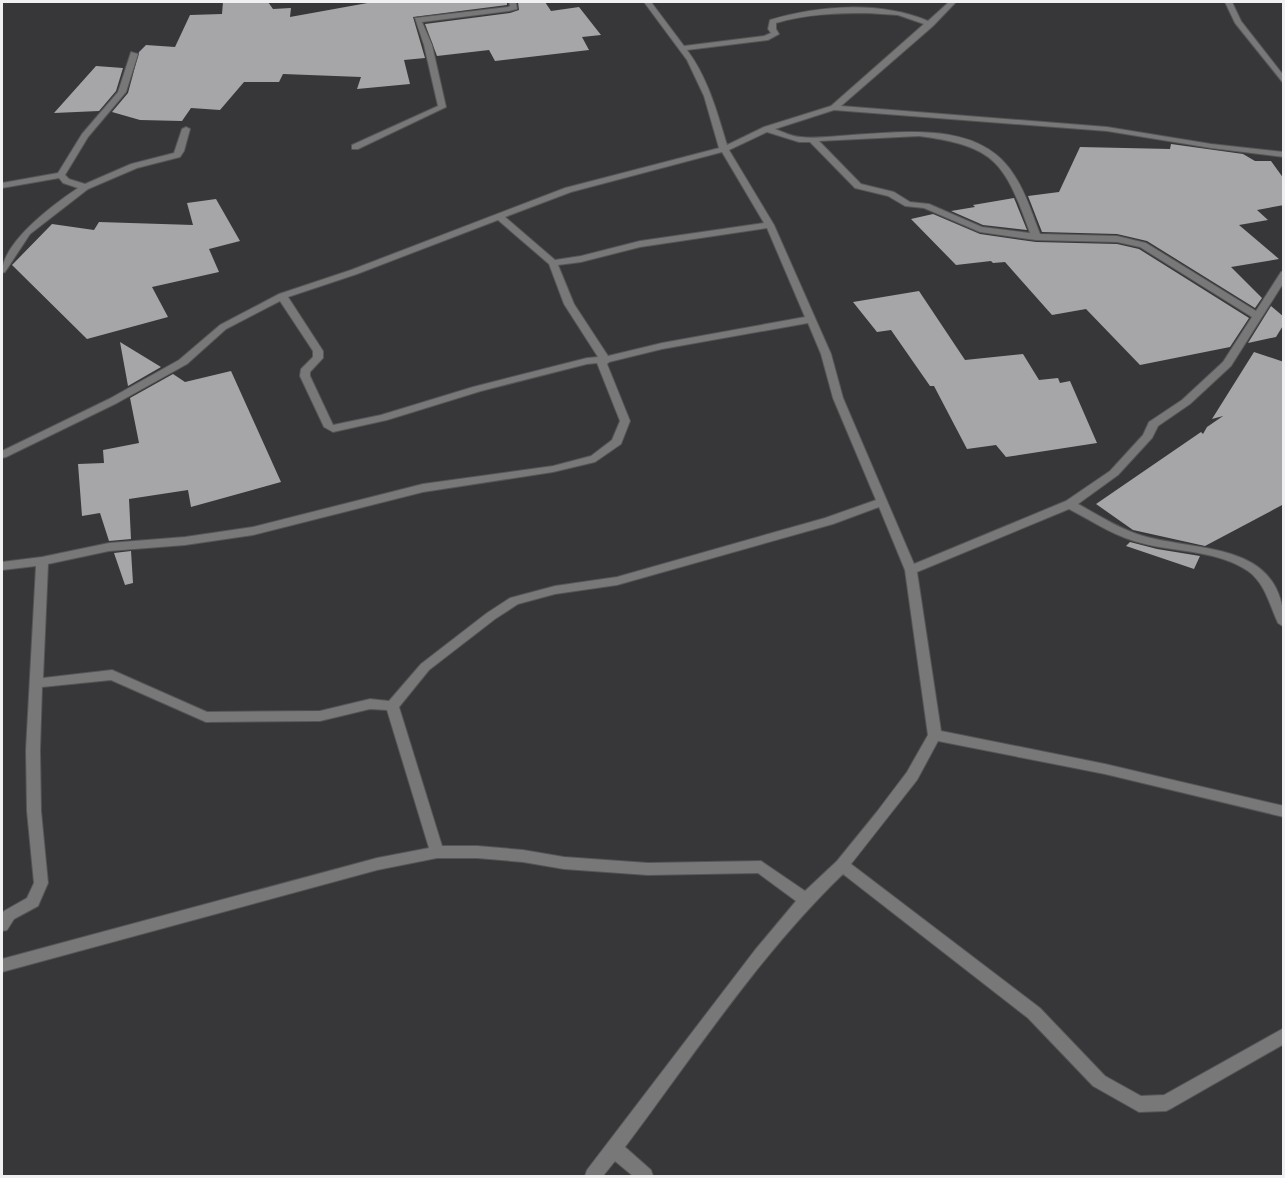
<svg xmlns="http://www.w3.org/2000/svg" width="1285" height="1178" font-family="'Exo 2',sans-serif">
	<rect width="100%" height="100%" fill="#373639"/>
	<path fill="#a6a6a9" d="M223,2H268L273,9L291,8L290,17L373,2H507V5L413,17L425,58L404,60L410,84L357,89L361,77L283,74L279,82H244L220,110L191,108L182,121L140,120L112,112L128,93L139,52L146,45L175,47L190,15L222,14Z
		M518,2H545L551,11L579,7L601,35L582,37L589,50L495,61L489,50L437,56L425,24L510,13L519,10Z
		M96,66L123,68L116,91L99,111L54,113Z
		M1171,144L1243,154L1255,161H1271L1284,179V205L1257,210L1268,220L1239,225L1279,259L1231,267L1262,298L1255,308L1147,241L1117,234L1042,232L1028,196L1059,192L1080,147L1170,149Z
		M1014,198L1027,230L983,225L951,211L975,207L973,205Z
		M216,199L240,241L209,249L219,272L152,287L168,317L87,339L12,265L52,224L94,230L99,222L193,225L187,203Z
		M933,214L980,234L1036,242L1117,244L1139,249L1249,318L1230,347L1140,365L1086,309L1052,315L1005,262L993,263L991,261L956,265L911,219Z
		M919,291L965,360L1023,354L1039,380L1058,378L1060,383L1070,381L1097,443L1006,457L996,445L967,449L934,386H930L891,330L877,332L853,302Z
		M1271,306L1284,317V324L1276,337L1248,343Z
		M120,342L161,367L128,386Z
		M1254,352L1284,362V504L1205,546L1133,530L1096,504L1201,432L1203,434L1207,427L1223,416L1212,419Z
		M231,371L281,482L191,507L188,490L129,499L131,539L109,541L100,513L82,516L78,464L104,463L103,450L139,443L130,398L173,374L185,382Z
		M1130,542L1157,549L1200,556L1194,569L1126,546Z
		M131,551L133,583L125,585L114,553Z"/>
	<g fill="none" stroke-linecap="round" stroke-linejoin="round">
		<g stroke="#555456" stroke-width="2">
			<path id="minor" d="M509,2H516L517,9L509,11L422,22L432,45L446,107L358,149H352V145L438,106L424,45L415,18L508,7L510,6Z
				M644,2H651L684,46L764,36L771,33L768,29L770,20C819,5 880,1 928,21L949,2H956L933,26L841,106L1107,127L1211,144L1284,152V157L1211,148L1107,131L834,110L775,129C783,132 793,137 801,137C818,139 836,136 852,135C906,132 981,121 1014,175C1026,193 1032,214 1040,234L1117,236L1146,243L1256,311L1281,272L1284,271V282L1231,366L1190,404L1158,426L1152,438L1118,475L1078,504C1098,515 1118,528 1140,535C1200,553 1284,540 1284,627L1278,623C1270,606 1265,583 1248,571C1219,551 1178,552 1145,544C1117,538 1094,522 1069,509L917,572L941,731L1105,764L1284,806V817L1105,774L938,741L917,780L851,864L1040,1008L1105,1076L1141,1096L1164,1095L1284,1028V1044L1172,1108L1166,1111L1139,1112L1093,1086L1028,1018L843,874C760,954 694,1055 625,1147L651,1170L653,1176H633L615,1161L603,1176H585L587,1170L755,950L796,901L758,873L648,875L564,869L523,862L477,858H437L377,870L2,972V959L377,858L429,848L387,710L370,709L320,721L206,722L111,680L42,687L40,750L41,811L48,883L38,906L14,919L7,930L2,931V914L4,911L27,898L34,883L27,811L26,750L36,566L2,570V562L42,557L109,543L185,537L253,527L423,484L553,466L591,456L612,440L620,421L597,363L587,364L481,391L387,420L333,432L324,427L300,376L301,369L313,357V351L280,301L226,329L187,364L117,403L6,457L2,458V451L109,399L179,360L220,325L279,294L351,270L565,188L719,148L704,96L687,60ZM867,13L898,15L924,24L831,106L764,127L727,145C717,112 708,78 687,50L768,40L779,34L776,29V23C806,14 837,13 867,13ZM767,132L799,142H810L855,188L888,196L905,206L924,208L980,232L1036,240L1117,242L1140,247L1252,317L1223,362L1182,400L1149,422L1143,435L1110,471L1066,501L914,564L843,398L831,354L774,225L729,150ZM919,136C996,146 1005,163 1030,233L982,227L929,204L910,202L894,192L861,184L819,141ZM722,152L764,223L640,241L581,256L555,260L505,217L571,192ZM498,220L549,264L564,304L598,357L587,358L473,387L381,415L333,425L310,376V372L323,358V351L288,297L357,274ZM767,228L805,317L662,343L608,356L574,304L558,265L581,262L640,247ZM808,323L821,354L833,398L876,500L825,518L617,577L555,586L510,598L487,613L421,664L389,701L370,699L320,711L207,712L112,670L43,678L48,564L109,551L185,545L253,535L423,492L553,472L595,462L621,444L630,421L607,364L609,362L662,349ZM879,507L905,570L928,735L907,772L876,813L837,861L805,891L761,861L648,863L564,857L523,850L477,846H442L399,707L429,670L495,619L518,604L555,594L617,585L833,524Z
				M1225,2H1232L1241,21L1284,76V84L1235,23Z
				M131,52L138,54L126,92L88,137L65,175L69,179L85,184L131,164L174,153L182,129L186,127L190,129L184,151L180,157L137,168L88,189L30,234L5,272L2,273C2,242 54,204 78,188L63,183L59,178L2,188V183L58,173L82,134L118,92Z"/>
		</g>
		<use href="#minor" fill="#787879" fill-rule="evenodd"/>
	</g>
	<rect width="1285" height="1178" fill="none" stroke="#f0eff1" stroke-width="6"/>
</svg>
